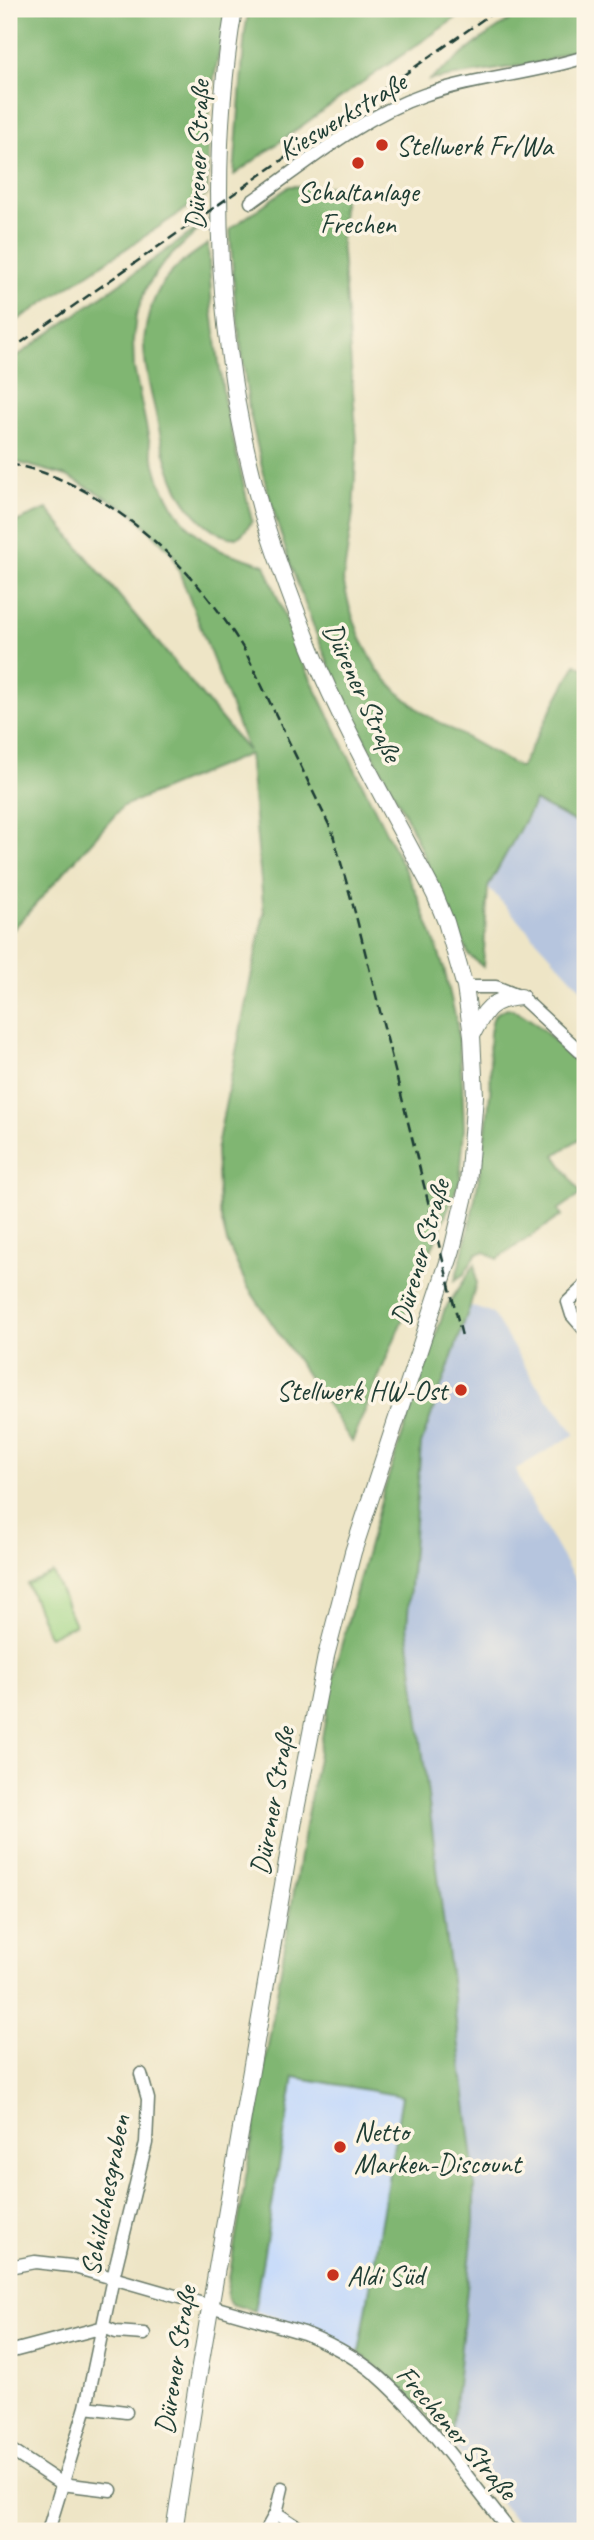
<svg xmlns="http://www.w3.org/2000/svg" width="594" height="2540" font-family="Caveat,sans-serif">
	<rect width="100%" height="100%" fill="#fcf5e5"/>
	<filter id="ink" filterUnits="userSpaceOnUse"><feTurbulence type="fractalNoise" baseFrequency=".0143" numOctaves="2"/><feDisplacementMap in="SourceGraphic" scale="14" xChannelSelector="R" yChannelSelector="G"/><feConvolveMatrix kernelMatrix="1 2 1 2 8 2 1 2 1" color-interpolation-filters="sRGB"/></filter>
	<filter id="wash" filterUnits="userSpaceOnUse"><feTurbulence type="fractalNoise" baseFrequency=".00686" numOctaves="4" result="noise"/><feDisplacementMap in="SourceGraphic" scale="28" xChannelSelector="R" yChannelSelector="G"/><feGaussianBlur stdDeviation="1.57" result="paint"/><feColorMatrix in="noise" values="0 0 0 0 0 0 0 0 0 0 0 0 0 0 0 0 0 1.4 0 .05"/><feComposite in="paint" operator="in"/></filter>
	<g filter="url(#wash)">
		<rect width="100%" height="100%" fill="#eee5c6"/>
		<path fill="#c9dcf9" d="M294,2077L403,2096L359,2353L308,2327L254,2311Z"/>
		<path fill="#b6c5de" d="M536,801L585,827V993L488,887Z
			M470,1306L492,1313L534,1381L575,1434L516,1469L524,1490L585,1597V2531H524L451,2443L474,2221V2168L407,1626L421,1444Z"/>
		<path fill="#a0d585" stroke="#60895c" stroke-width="2" d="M53,1573L75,1625L49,1636L27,1584Z"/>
		<path fill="#80b672" stroke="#507a53" stroke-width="2" d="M9,9H228L209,103L207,195L9,326Z
			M249,9H469L357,86L234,175L245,31Z
			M526,9H585V44L544,62L430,80L483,38Z
			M290,186L344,187L341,240L357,442L353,513L343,580L350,609L361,639L378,671L398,692L423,713L520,768L576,664L585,669V827L535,801L488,887L483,967L469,955L405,814L346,704L319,641L289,561L267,489L249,409L235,299L230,229Z
			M209,220L164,262L146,288L136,316L133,340L134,368L152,454L160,482L173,506L187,525L204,540L222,551L265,565L302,661L417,895L433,937L444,968L457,1024L462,1081L464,1128L460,1180L352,1442L247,1286L227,1242L219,1210L216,1151L264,913L249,754L123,806L9,934V525L47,509L248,751L172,553L131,511L67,476L9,460V362Z
			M208,244L212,311L224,400L252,521C243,535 238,543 219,533C174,508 165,457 155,410C150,390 145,369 144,347C144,327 151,303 161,286C173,267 189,257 208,244Z
			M507,1008C533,1014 566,1053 585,1072V1135L555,1155L581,1194L558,1210L562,1215L497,1259L485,1252L477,1253L464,1274L455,1280C473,1219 484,1158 490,1094C493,1069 484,1038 495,1014Z
			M475,1264L476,1283L470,1306L421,1444L407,1626L474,2168V2221L451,2443C422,2409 395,2379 359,2353L402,2096L294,2077L254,2311L231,2304L226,2296L306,1820L336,1665L383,1493L444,1311Z"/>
	</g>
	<g filter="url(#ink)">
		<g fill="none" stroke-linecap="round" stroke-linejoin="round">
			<g stroke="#677867" stroke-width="15">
				<path id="street" d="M251,202C305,164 360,117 424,95C476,77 532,74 585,57
					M465,987H496L521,997L585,1056
					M585,1286L568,1302L572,1315L585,1330
					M9,2267L35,2262L71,2266L304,2333C334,2345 363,2361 386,2383C433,2427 470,2482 510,2531
					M9,2352L104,2327L116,2332L144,2334
					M86,2407L126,2412
					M9,2449L62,2484L111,2490
					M276,2513L304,2531
					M48,2531L86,2407L113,2278L146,2143L148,2099L141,2074
					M266,2531L276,2513L282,2488"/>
			</g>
			<g stroke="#677867" stroke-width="18">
				<path id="secondary" d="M472,1035C485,1009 491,999 521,997
					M174,2531L197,2384L295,1815L326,1656L353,1552L452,1250L468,1183L475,1096L472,1035L465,987L446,922L435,895C393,814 346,734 311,649C293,603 275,556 261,509C217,353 207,168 234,9"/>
			</g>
			<use href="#street" stroke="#fff" stroke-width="12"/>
			<use href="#secondary" stroke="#fff" stroke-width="16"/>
			<path stroke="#1f3d34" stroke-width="2.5" stroke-dasharray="10 5" stroke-linecap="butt" d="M9,351L498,9
				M9,464C106,480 200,572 247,655L332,831L356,916L463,1340"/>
		</g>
	</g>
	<g fill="#c8321e" stroke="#fcf5e5" stroke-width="2.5">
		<circle cx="382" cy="145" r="7"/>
		<circle cx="358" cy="163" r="7"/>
		<circle cx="461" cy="1390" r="7"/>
		<circle cx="340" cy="2147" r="7"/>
		<circle cx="333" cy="2275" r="7"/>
	</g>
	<g text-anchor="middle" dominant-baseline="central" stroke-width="7" stroke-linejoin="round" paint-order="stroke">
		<g font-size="28" fill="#1f3d34" stroke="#fcf5e5">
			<text transform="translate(342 116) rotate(-31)">Kieswerkstraße</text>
			<text transform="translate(197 155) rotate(-88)">Dürener Straße</text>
			<text transform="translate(363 692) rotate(65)">Dürener Straße</text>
			<text transform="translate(420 1252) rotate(-74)">Dürener Straße</text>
			<text transform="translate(272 1801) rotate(-80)">Dürener Straße</text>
			<text transform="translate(105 2195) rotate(-79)">Schildchesgraben</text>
			<text transform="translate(175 2360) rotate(-81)">Dürener Straße</text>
			<text transform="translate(457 2432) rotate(49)">Frechener Straße</text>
		</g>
		<g font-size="28" fill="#1f3d34" stroke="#fcf5e5" text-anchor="start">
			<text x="396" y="145">Stellwerk Fr/Wa</text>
			<text x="358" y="191" text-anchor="middle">Schaltanlage<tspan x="358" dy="32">Frechen</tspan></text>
			<text x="447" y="1390" text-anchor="end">Stellwerk HW-Ost</text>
			<text x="354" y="2131">Netto<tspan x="354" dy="32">Marken-Discount</tspan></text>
			<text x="347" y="2275">Aldi Süd</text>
		</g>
	</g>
	<rect width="594" height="2540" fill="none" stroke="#fcf5e5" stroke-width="35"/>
</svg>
